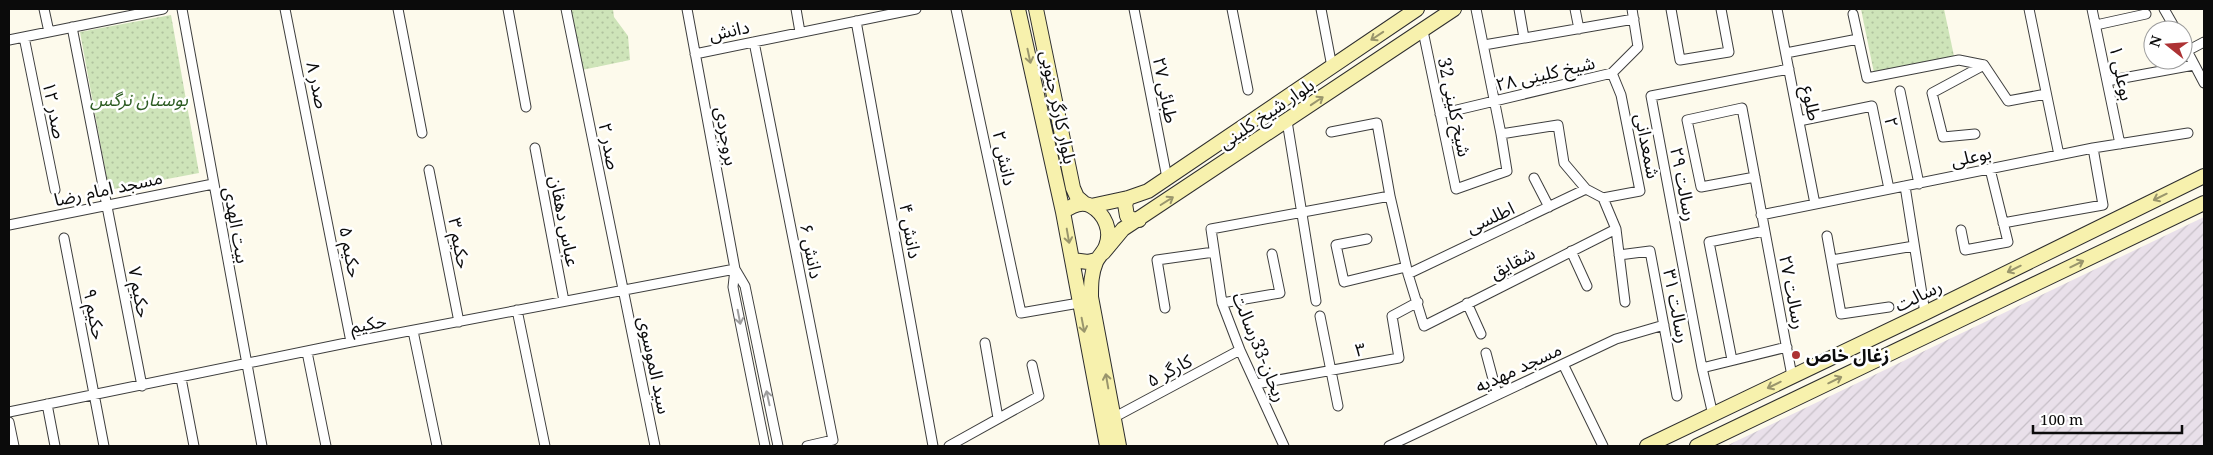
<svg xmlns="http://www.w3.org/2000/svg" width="2213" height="455" font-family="'Noto Serif','Noto Sans Arabic',serif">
	<defs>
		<pattern id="industrial-furrows" width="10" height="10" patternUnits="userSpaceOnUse" patternTransform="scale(1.25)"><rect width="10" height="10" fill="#e9e0ea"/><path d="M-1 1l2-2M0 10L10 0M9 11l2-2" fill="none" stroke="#c6bfc7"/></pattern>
		<pattern id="park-dots" width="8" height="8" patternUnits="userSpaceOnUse" patternTransform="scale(1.25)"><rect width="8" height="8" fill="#cee4b9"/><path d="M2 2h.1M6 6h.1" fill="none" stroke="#b0c29e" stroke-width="1.8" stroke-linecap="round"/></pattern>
	</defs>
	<rect width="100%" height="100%" fill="#fdfaec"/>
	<path fill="url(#industrial-furrows)" d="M2204,217V446H1726Z"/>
	<path fill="url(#park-dots)" d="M571,9H613L614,17L628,36L630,60L582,70Z
		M1861,9H1944L1954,56L1874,73Z
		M171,15L199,173L109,190L80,32Z"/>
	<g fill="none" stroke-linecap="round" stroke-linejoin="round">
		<g stroke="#3e3e3e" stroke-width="11">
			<path id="minor" d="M44,9L49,32
				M182,9L262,446
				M285,9L351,342
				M398,9L422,133
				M508,9L526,107
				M566,9L655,446
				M687,9L735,269L733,287L765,446
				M796,9L800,32
				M956,9L1021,313L1079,303
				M1134,9L1167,178
				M1232,9L1248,90
				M1321,9L1332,67
				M1476,9L1501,134L1558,125L1564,163L1586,189L1603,198L1616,229L1625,302
				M1519,9L1524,38
				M1575,9L1579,29
				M1671,9L1680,60L1729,52L1721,9
				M1777,9L1815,204
				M2029,9L2059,155
				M2092,9L2120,144
				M2164,9L2176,30
				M1853,14L1867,78L1959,60L1984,65
				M856,21L933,446
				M2096,25L2146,14
				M72,27L142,386
				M1423,31L1456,189L1507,171L1501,134
				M24,37L55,190
				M9,40L163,9
				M754,42L833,440L807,446
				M2183,43L2204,83
				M1484,45L1634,19
				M2187,51L2204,42
				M1786,53L1858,39
				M695,54L916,9
				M2107,81L2194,65
				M1900,91L1919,184
				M1440,114L1612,73L1638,47L1632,9
				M1287,121L1316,301
				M1799,121L1872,106L1889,189
				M1975,134L1943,137L1932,93L1984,65L2008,101L2046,94
				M535,148L564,301
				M429,170L459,322
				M1755,177L1701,187L1687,120L1742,108C1759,198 1775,287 1792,376
				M1534,178L1549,207
				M1905,186L1925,313
				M1390,196L1408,274L1424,326L1616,229
				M1603,198L1640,191L1621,95L1612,73
				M1761,215L2093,148L2188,133
				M2003,223L2103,205L2093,148
				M9,225L213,184
				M1961,230L1965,250L2008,242L1990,169
				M1827,236L1841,314L1889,307
				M64,238L104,446
				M1367,239L1336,245L1344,282L1406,267
				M1571,251L1587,286
				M1619,255L1650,251L1677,396
				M1832,260L1914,246
				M735,269L745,286L778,446
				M1408,274L1586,189
				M1222,303L1280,293L1272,254
				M1467,303L1481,334
				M1165,308L1157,260L1214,252
				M517,310L545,446
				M1320,316L1338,406
				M413,331L437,446
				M985,343L998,418
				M307,352L326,446
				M1486,353L1497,394
				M1732,360L1709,242L1764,231
				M1563,364L1603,446
				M1702,368L1787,347
				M181,378L194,446
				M1256,384L1399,358L1392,316L1418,302
				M47,404L55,446
				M9,412L351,342L735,269
				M1713,415L1702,368L1651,96L1789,69
				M1113,418L1240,350
				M9,422L14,446
				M949,446L1039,396L1032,365
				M1284,446L1240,350L1222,303L1211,229L1390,196L1377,123L1331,132
				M1389,446L1616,339L1664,325"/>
		</g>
		<g stroke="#2d2d2d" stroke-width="16">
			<path id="secondary" d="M1018,9L1063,212
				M1036,9L1073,188L1077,197L1084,203
				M1128,198L1125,204L1127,216L1132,219L1139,220
				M1091,206L1128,198L1148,191L1417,9
				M1103,253L1123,229L1454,9
				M1072,260L1107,446
				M1096,260L1088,262L1072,260L1063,212C1071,206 1081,200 1091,206C1105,214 1112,231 1106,246C1104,252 1098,257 1096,262C1091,274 1091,284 1091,297L1119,446
				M1647,446L1925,313L2204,176
				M1697,446L2204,203"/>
		</g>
		<use href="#minor" stroke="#fff" stroke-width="9"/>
		<use href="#secondary" stroke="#f7f1ad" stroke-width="14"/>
	</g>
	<defs><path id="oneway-shaft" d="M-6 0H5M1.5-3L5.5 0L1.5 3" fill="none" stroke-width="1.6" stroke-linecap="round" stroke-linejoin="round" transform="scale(1.25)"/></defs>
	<g stroke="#99956c">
		<use href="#oneway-shaft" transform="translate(1377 36) rotate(146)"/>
		<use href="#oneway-shaft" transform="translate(1029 56) rotate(78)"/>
		<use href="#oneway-shaft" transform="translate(1317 101) rotate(-34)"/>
		<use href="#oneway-shaft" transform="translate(2160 197) rotate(154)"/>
		<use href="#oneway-shaft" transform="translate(1167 201) rotate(-32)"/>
		<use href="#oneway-shaft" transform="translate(1068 236) rotate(80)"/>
		<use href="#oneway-shaft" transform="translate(2077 264) rotate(-26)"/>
		<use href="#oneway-shaft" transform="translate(2014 269) rotate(154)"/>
		<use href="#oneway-shaft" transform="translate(1083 325) rotate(79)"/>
		<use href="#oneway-shaft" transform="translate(1835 380) rotate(-26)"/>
		<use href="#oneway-shaft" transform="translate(1107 381) rotate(-100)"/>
		<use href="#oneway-shaft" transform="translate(1774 385) rotate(154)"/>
	</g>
	<g stroke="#9d9d9d">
		<use href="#oneway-shaft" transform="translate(739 317) rotate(79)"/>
		<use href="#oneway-shaft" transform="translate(768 398) rotate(-102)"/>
	</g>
	<circle fill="#ad3234" stroke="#fff" stroke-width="2" cx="1796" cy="355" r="5"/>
	<g text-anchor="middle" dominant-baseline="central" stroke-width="5" stroke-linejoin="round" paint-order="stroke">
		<g font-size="18" fill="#0b0b0b" stroke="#fff">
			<text transform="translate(729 30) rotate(-12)">دانش</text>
			<text transform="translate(1545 73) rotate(-13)">شیخ کلینی ۲۸</text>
			<text transform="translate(2122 73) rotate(78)">۱ بوعلی</text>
			<text transform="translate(318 85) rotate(78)">صدر ۸</text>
			<text transform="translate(1166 90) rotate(79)">طبائی ۲۷</text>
			<text transform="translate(1812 103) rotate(79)">طلوع</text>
			<text transform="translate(1059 107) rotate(78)">بلوار کارگر جنوبی</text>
			<text transform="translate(1455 107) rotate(78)">شیخ کلینی 32</text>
			<text transform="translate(55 110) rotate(79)">صدر ۱۲</text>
			<text transform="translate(1266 113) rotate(-34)">بلوار شیخ کلینی</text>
			<text transform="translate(1892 122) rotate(79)">۲</text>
			<text transform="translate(727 136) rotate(80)">بروجردی</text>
			<text transform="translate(610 146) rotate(79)">صدر ۲</text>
			<text transform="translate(1648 146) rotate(79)">شمعدانی</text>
			<text transform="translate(1971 156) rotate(-12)">بوعلی</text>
			<text transform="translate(1005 158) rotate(78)">دانش ۲</text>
			<text transform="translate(1684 184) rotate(79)">رسالت ۲۹</text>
			<text transform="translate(108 188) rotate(-12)">مسجد امام رضا</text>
			<text transform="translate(1490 217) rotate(-25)">اطلسی</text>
			<text transform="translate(565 221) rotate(79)">عباس دهقان</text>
			<text transform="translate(237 225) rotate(80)">بیت الهدی</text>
			<text transform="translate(911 231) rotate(80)">دانش ۴</text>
			<text transform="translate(460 243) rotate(79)">حکیم ۳</text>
			<text transform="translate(812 251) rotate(79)">دانش ۶</text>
			<text transform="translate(351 252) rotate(79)">حکیم ۵</text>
			<text transform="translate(1512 262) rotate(-27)">شقایق</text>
			<text transform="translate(140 292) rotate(79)">حکیم ۷</text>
			<text transform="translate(1793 292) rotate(79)">رسالت ۲۷</text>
			<text transform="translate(1918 295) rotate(-26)">رسالت</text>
			<text transform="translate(1677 306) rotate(79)">رسالت ۳۱</text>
			<text transform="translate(95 314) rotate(79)">حکیم ۹</text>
			<text transform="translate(368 323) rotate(-11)">حکیم</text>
			<text transform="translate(1260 347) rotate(68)">ریحان-33رسالت</text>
			<text transform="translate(1360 349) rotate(-10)">۳</text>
			<text transform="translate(655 365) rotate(78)">سید الموسوی</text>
			<text transform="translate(1518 367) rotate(-25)">مسجد مهدیه</text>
			<text transform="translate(1169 370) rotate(-28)">کارگر ۵</text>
		</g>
		<g font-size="18" font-style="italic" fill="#2d5c23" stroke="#fff">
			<text x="139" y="99">بوستان نرگس</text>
		</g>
		<g font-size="18" font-weight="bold" fill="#0b0b0b" stroke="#fff" text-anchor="start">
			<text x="1806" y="355">زغال خاص</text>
		</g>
	</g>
	<rect width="2213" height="455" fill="none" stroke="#0b0b0b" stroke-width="20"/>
	<g transform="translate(2168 45) rotate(287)"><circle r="24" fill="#ffffff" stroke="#9d9d9d"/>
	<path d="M0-4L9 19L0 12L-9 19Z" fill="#ad3234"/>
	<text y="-8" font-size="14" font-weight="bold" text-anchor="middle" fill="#0b0b0b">N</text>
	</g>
	<path d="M2033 425v8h149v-8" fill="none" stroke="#0b0b0b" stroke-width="2.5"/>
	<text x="2040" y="425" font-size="15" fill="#0b0b0b" stroke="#ffffff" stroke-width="4" paint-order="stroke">100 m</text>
</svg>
